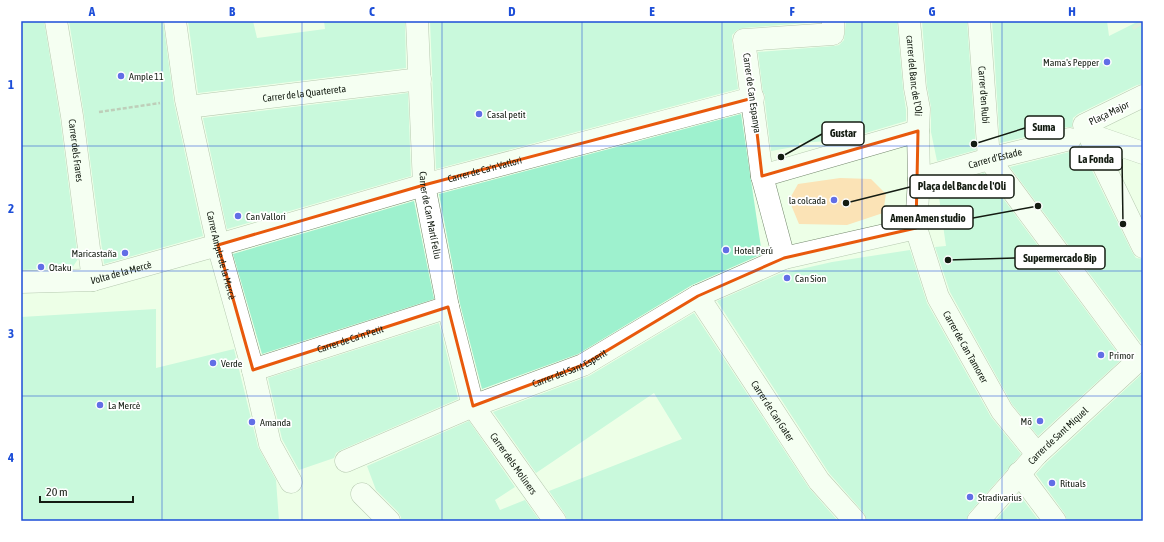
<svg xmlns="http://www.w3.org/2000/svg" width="1164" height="542" font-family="'Asap Condensed',sans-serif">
	<rect width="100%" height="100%" fill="#edffe7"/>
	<path fill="#fbe3b6" d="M840,178L871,179L886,194L883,213L847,225L799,224L789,200L798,184Z"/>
	<path fill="#9ef1ce" d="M21,21H44L60,118L78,259L72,268L21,270Z
		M69,21H163L174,103L203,236L104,264L84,114Z
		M188,21H253L257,38L325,29L324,21H405L406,68L198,93Z
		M430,21H820V22L743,28L737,30L732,35V42L738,89L436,169Z
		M846,21H897L903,89L906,110V121L842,140L799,143V146L771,151L765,102V95L763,92L758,52L834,46L839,45L844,40Z
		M922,21H967L976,150L937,161L931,132V107L927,86Z
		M992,21H1107L1109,36L1139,21H1143V84L1137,85L1078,114L1073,118L1072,127H1067L1000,143Z
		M408,93L411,176L227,229L203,118Z
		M741,114L762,254L692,285L578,354L482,389L460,304L439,194Z
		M1080,146L1132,252L1136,258L1143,259V344H1142L1010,167L1073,151Z
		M984,173L1122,359L1038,436L1012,404L950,292L935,247L946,246L939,197L943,185Z
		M414,201L434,299L262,354L233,254Z
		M910,250L927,303L991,417L1021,454L969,513L966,521H867L864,513L829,473L717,301L779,274L832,262Z
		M156,309V368L234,349L258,447L276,480L279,521H21V317Z
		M694,313L809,488L838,521H567L565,514L549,491L682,439L654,393L536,473L493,412L589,376Z
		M439,323L458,399L341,450L336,453L334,458L299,470L282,439L268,378Z
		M1143,373V521H1067L1065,514L1036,474L1046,463Z
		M469,421L515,487L495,500L500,510L525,500L540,521H401V517L398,512L376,490L367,466Z
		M1019,494L1039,521H995Z"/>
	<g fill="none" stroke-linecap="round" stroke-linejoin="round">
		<path stroke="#ccddc7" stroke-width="22" stroke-dasharray="22 11" stroke-linecap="butt" d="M1141,21L1143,24"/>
		<g stroke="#768a6f" stroke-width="23">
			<g id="street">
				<path id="s1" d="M56,21L72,116L93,280"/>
				<path id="s2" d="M175,21L186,100L218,245L253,370L270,444L291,482"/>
				<path id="s3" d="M417,21L424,185L448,307L473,406L555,521"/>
				<path id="s4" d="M909,21L915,88L919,109L918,131"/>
				<path id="s5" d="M979,21L989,159L1138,360"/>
				<path d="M1143,96L1084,125L1143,247"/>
				<path id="s6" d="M188,107L420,79"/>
				<path d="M1088,134L1143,153"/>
				<path d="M762,176L744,40L833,34V21"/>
				<path id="s7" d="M919,179L989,159L1070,139"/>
				<path id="s8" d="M916,228L784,258L762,176L918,131L919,179L916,228L938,297L1002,411L1037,454"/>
				<path id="s9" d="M21,282L93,280L218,245L424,185L753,98"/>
				<path id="s10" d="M698,296L819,481L855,521"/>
				<path id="s11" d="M253,370L448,307"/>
				<path id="s12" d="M346,461L473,406L583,365L698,296L784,258"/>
				<path d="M1019,473L1055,521"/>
				<path d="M362,494L389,521"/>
				<path id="s13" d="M978,521L1037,454L1143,356"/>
			</g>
		</g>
		<path stroke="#859281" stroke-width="2.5" stroke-dasharray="4 2" stroke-linecap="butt" d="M99,112L160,103"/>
		<use href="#street" stroke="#fff" stroke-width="22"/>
	</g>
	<path d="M0 0H1164V542H0ZM753,98L762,176L918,131L916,228L784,258L698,296L583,365L473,406L448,307L253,370L218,245L424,185Z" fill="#edffe7" fill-opacity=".55" fill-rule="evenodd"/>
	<path fill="none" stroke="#e8590c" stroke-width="3" stroke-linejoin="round" d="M753,98L762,176L918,131L916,228L784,258L698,296L583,365L473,406L448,307L253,370L218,245L424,185Z"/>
	<path fill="none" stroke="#1d4ed8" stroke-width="1" stroke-opacity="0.55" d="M162,21V521M302,21V521M442,21V521M582,21V521M722,21V521M862,21V521M1002,21V521M21,146H1143M21,271H1143M21,396H1143"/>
	<g fill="#626ee6" stroke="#fff" stroke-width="1.5">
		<circle cx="1107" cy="62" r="4"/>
		<circle cx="121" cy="76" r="4"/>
		<circle cx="479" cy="114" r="4"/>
		<circle cx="834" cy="200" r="4"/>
		<circle cx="238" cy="216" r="4"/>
		<circle cx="726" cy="250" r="4"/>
		<circle cx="125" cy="253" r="4"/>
		<circle cx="41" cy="267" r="4"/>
		<circle cx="787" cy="278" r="4"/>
		<circle cx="1101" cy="355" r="4"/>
		<circle cx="213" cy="363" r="4"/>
		<circle cx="100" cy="405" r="4"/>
		<circle cx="1040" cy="421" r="4"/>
		<circle cx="252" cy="422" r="4"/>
		<circle cx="1052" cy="483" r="4"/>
		<circle cx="970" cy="497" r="4"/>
	</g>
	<g text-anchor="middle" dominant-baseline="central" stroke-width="3.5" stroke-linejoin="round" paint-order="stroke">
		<g font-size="10" fill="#141c12" stroke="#fff" text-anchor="start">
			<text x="1099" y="62" text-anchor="end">Mama's Pepper</text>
			<text x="129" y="76">Ample 11</text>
			<text x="487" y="114">Casal petit</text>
			<text x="826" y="200" text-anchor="end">la colcada</text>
			<text x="246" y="216">Can Vallori</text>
			<text x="734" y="250">Hotel Perú</text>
			<text x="117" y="253" text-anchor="end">Maricastaña</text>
			<text x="49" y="267">Otaku</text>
			<text x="795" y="278">Can Sion</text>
			<text x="1109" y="355">Primor</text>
			<text x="221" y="363">Verde</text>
			<text x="108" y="405">La Mercè</text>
			<text x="1032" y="421" text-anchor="end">Mö</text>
			<text x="260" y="422">Amanda</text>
			<text x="1060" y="483">Rituals</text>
			<text x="978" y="497">Stradivarius</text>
		</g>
		<g font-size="10" fill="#141c12" stroke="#fff">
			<text stroke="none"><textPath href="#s4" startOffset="55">carrer del Banc de l'Oli</textPath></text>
			<text stroke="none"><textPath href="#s6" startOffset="117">Carrer de la Quartereta</textPath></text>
			<text transform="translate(752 93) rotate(82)">Carrer de Can Espanya</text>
			<text stroke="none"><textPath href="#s5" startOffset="74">Carrer d'en Rubí</textPath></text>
			<text transform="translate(1109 113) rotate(-26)">Plaça Major</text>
			<text stroke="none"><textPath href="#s1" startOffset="131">Carrer dels Frares</textPath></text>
			<text stroke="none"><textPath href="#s7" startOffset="79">Carrer d'Estade</textPath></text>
			<text stroke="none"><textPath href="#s9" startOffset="479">Carrer de Ca'n Vatlori</textPath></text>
			<text stroke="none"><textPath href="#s3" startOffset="195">Carrer de Can Martí Feliu</textPath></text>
			<text stroke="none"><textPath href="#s2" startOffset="239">Carrer Ample de la Mercè</textPath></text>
			<text stroke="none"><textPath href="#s9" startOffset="101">Volta de la Mercè</textPath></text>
			<text stroke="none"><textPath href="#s11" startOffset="102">Carrer de Ca'n Petit</textPath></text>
			<text stroke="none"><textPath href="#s8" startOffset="609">Carrer de Can Tamorer</textPath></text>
			<text stroke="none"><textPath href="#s12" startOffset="242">Carrer del Sant Esperit</textPath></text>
			<text stroke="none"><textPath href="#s10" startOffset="137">Carrer de Can Gater</textPath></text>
			<text stroke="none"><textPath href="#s13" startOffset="117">Carrer de Sant Miquel</textPath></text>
			<text stroke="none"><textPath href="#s3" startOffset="461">Carrer dels Moliners</textPath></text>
		</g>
	</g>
	<path fill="none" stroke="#141c12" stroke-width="1.5" d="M974 144L1025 128M781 157L822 134M1123 224L1122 159M846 203L910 187M1038 206L973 218M948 260L1015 258"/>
	<g fill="#141c12" stroke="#fff" stroke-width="1.5">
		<circle cx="974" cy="144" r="4"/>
		<circle cx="781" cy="157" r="4"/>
		<circle cx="1123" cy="224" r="4"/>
		<circle cx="846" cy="203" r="4"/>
		<circle cx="1038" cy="206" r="4"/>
		<circle cx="948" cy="260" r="4"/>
	</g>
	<g fill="#fff" stroke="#141c12" stroke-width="1.5">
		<rect x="1025" y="116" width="39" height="23" rx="4"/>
		<rect x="822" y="122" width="42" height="23" rx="4"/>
		<rect x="1070" y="147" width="52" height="23" rx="4"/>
		<rect x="910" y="175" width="104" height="23" rx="4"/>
		<rect x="882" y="206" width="91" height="23" rx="4"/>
		<rect x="1015" y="246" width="90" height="23" rx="4"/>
	</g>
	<g font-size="11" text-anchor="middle" font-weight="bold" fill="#141c12">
		<text x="1044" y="131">Suma</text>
		<text x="843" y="137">Gustar</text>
		<text x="1096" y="163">La Fonda</text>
		<text x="962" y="190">Plaça del Banc de l'Oli</text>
		<text x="928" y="222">Amen Amen studio</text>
		<text x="1060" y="262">Supermercado Bip</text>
	</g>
	<rect width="1164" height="542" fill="none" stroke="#ffffff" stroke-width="44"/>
	<path d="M40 496v6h93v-6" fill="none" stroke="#141c12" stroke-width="2"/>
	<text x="46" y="496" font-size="12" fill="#141c12" stroke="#ffffff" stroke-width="3" paint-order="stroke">20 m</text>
	<rect x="22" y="22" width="1120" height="498" fill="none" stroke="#1d4ed8" stroke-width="1.5"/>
	<g font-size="13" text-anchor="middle" font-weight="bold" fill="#1d4ed8">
		<text x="92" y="16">A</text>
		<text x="232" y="16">B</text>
		<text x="372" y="16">C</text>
		<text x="512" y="16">D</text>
		<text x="652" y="16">E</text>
		<text x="792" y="16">F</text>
		<text x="932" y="16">G</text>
		<text x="1072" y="16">H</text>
		<text x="11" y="89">1</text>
		<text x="11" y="213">2</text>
		<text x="11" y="338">3</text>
		<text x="11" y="462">4</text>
	</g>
</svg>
